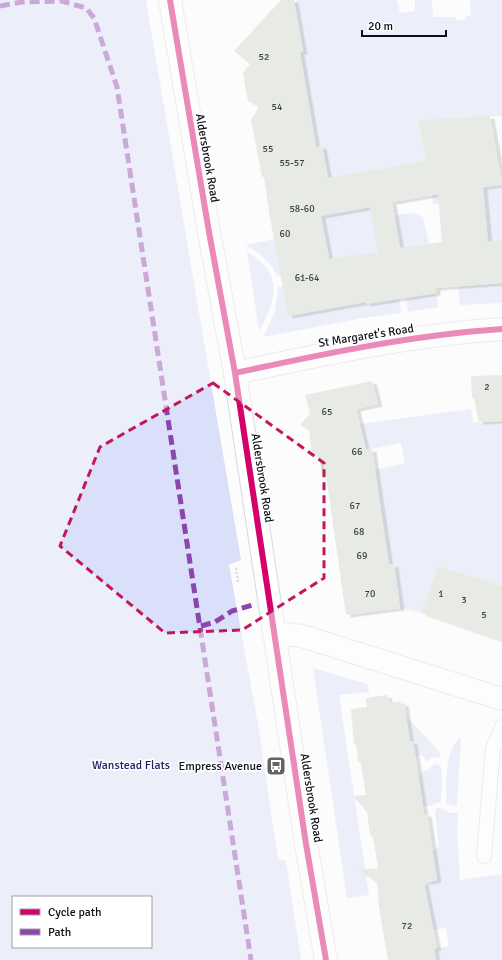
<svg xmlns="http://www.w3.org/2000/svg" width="502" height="960" font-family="Signika,sans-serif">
	<defs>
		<filter id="shadow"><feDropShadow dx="4.5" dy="2.5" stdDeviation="0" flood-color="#0004"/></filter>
	</defs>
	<rect width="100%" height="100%" fill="#fcfcfc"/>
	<path fill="#dae0f9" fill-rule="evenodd" d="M0,0H146L241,560L229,565L258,724L278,859L286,861L301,960H0ZM13,897H151V947H13Z
		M296,0H397L400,13L415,11V0H432L433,17H455L457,20H465L466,16H471L470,0H502V116L418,120L426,162L364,172L373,218L413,213L423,217L429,244L358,255L366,303L399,298L401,313L363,318L263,337L275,312L278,287L283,286L338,306L325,237L281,275L277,276C271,261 259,253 245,245L285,237L309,191L327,173L322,146L301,150L285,55L303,52L298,20H286L283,4L296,2Z
		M502,185V240L488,242L439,203L433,204L432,195Z
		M455,247L502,283V303L460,305Z
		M247,252C284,273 277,299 259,331Z
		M436,293L438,307L408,312L406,297Z
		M471,409L473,423L502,421V586L438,566L421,613L400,608L394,564L388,565L374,470L405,463L401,443L366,450L360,424Z
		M313,668L368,684L369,692L339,695L369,895L347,898Z
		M405,715L439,751L441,757L432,758L427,761L425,760L422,755L416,756L413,741L407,742Z
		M461,736L457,806L446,804C447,780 443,755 461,736Z
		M435,764L439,765L442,770L441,802L433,804L432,806H423L418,776Z
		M437,808H440L451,813H458L457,831L460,880L502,874V960H436L435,954L394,960L393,956L449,946L446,928L433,930L427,895L403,899L401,891L431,885L433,851L439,847L435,812Z"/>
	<path fill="#d0d6c9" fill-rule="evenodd" filter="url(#shadow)" d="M281,0H294L303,52H300L316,147L322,146L328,178L426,161L418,120L490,116L502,185L483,187L488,242L502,240V283L436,288V293L366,304V302L288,316L269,212L264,177H262L251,120L259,107L248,101L243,73L250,64L234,51ZM438,194L442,242L400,248L392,202ZM370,207L378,252L329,259L321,216Z
		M502,375V421L479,422L474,398H472L471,376Z
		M372,381L378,404L356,409L366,450L372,449L389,565L394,564L400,608L346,615L326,475L323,476L319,457L312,454L309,430L300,425L310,414L305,395Z
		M438,566L502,586V641L421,613Z
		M387,695L389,703L401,701V704L404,703L410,742L413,741L424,814H427L437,880L424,883L437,948L434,949L436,960H388L379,907L377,883L359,870L378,868L373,837L370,835L367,812L353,796L366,795L361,764L358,761L356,744L354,745L351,709L367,707L366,698Z"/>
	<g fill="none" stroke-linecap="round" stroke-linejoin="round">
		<g stroke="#d7d9de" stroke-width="16">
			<path id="service" d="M484,856L493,749L502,727"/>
		</g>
		<g stroke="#d7d9de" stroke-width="24">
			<path id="minor" d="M235,373C323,354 412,335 502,329
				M275,633L302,636L502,699"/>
		</g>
		<g stroke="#d7d9de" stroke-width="24">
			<path id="primary" d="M170,0L209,232L235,373L306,844L326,960"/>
		</g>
		<path stroke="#dcdcdc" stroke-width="2.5" stroke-dasharray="2 2" stroke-linecap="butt" d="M62,1L63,0
			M236,568L238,582"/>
		<use href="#service" stroke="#fff" stroke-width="14"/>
		<use href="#minor" stroke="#fff" stroke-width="22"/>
		<use href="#primary" stroke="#fff" stroke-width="22"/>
		<path stroke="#8e44ad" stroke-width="5" stroke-dasharray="10 5" stroke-linecap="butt" d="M0,6L22,2L62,1L86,8L94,18L117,87L251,960
			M201,626L215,622L232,611L253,605"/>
		<g stroke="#fff" stroke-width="8">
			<path id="cycleway" d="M170,0L209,232L235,373L306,844L326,960
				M235,373C323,354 412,335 502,329"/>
		</g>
		<use href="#cycleway" stroke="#d6006c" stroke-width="6"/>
	</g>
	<path d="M0 0H502V960H0ZM213,383L324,463V578L242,630L165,633L60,546L100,447Z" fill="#fcfcfc" fill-opacity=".55" fill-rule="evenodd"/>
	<path fill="none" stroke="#c2185b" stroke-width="3" stroke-dasharray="8 5" stroke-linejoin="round" d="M213,383L324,463V578L242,630L165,633L60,546L100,447Z"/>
	<defs>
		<g id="bus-square" transform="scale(1)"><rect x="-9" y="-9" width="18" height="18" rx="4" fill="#616368" stroke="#fff"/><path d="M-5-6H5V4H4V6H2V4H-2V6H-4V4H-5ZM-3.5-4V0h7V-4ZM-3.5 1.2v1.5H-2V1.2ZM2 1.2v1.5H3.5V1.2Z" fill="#fff"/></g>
	</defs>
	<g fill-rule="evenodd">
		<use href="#bus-square" x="276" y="766"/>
	</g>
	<g text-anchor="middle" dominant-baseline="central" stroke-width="3.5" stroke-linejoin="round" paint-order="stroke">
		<g font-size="10" fill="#3e4245">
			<text x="264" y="57">52</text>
			<text x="277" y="107">54</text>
			<text x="268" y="149">55</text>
			<text x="292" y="163">55-57</text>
			<text x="302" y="209">58-60</text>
			<text x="285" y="234">60</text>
			<text x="307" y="278">61-64</text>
			<text x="487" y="387">2</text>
			<text x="327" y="412">65</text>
			<text x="357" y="452">66</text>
			<text x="355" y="506">67</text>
			<text x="359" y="532">68</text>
			<text x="362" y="556">69</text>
			<text x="370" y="594">70</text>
			<text x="441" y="594">1</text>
			<text x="464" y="600">3</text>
			<text x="484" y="615">5</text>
			<text x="407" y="926">72</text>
		</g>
		<g font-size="12" fill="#0e1019" stroke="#fff">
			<text transform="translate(207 158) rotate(80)">Aldersbrook Road</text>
			<text transform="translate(366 336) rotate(-9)">St Margaret's Road</text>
			<text transform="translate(262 478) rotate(81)">Aldersbrook Road</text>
			<text transform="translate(311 798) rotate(81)">Aldersbrook Road</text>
		</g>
		<g font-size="12" fill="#1f226a" stroke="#fff">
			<text x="131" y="765">Wanstead Flats</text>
		</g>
		<g font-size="12" fill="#0e1019" stroke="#fff" text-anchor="end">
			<text x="262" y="766">Empress Avenue</text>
		</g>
	</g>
	<rect x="12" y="896" width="140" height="52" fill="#ffffff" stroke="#9f9fa3"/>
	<rect x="20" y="909" width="20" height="6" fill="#d6006c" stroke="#9f9fa3"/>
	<text x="48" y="916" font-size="12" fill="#0e1019">Cycle path</text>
	<rect x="20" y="929" width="20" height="6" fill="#8e44ad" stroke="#9f9fa3"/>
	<text x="48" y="936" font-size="12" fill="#0e1019">Path</text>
	<path d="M362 30v6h84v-6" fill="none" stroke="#0e1019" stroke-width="2"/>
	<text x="368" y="30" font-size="12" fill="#0e1019" stroke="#ffffff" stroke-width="3" paint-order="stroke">20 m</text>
</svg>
